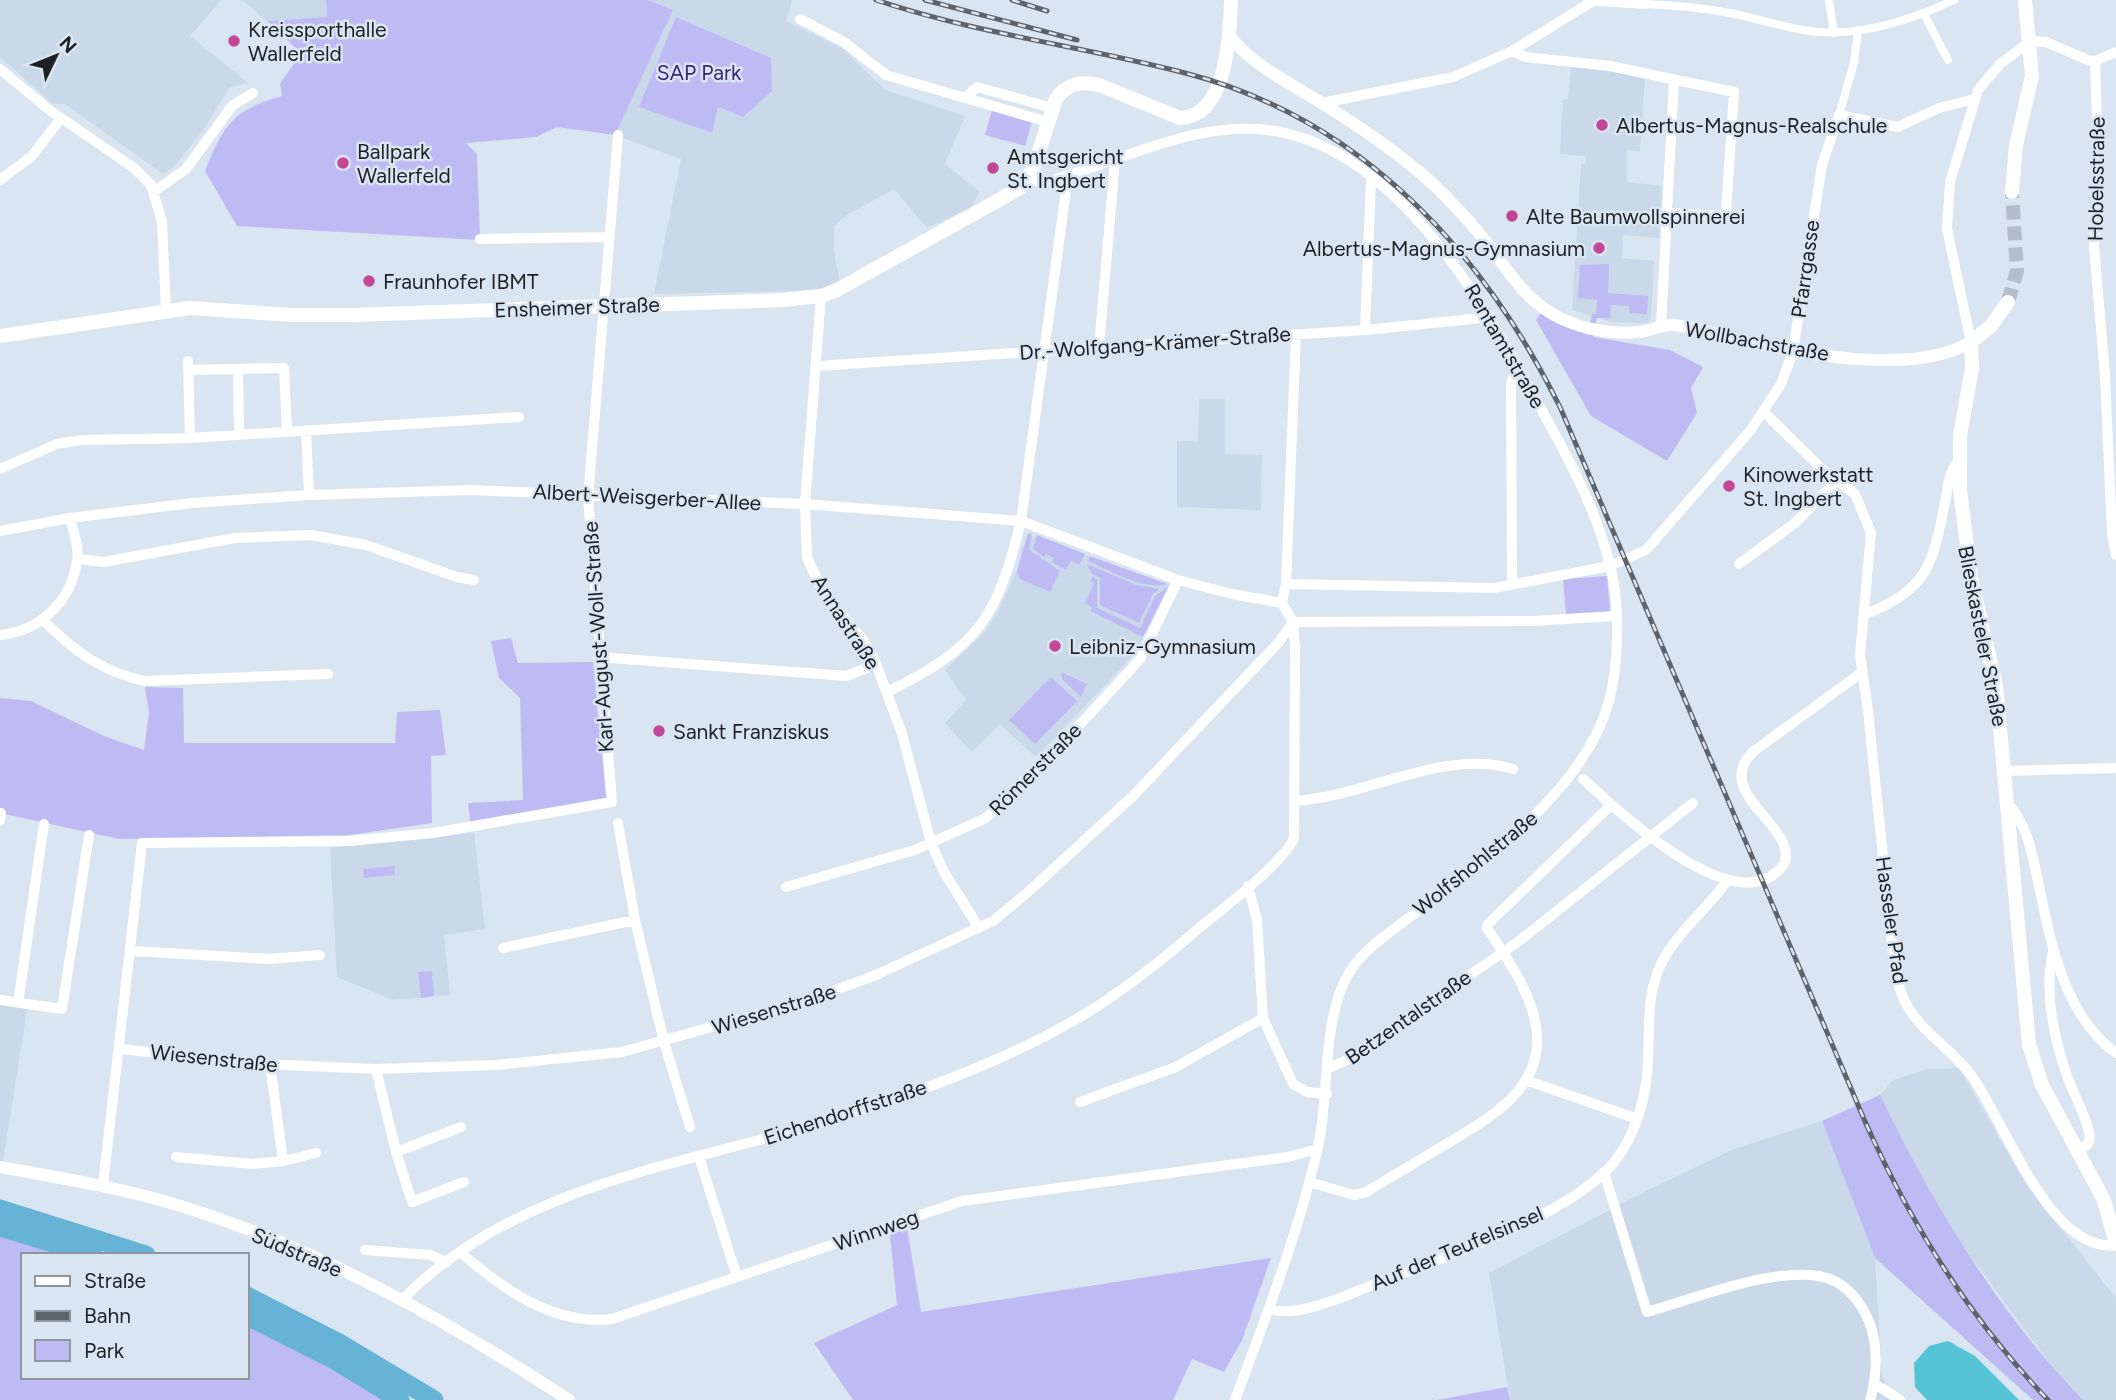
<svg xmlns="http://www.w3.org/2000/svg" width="2116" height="1400" font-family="Figtree,sans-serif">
	<rect width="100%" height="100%" fill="#d9e5f0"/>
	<path fill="#c9d9ea" d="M0,0H221L190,36L248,83L230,87L201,133L173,168L163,174L65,104H53L0,57Z
		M242,0H326L327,17L267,21Z
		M648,0H792L786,21L843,49L885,90L965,116L945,164L980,192L970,208L927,228L894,189L848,214L834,226V252L840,283L823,290L654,294L681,159L615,135L673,10Z
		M1571,65L1645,77L1640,151L1627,150V182L1662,186L1659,238L1623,235L1622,258L1654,261L1651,319L1647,323L1612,322L1572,310L1581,164H1585V156L1560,154L1563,99H1568Z
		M1199,399H1225V454L1262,455L1261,510L1177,507V441H1198Z
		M1027,534L1169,585L1134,655L1036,757L1000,724L972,752L945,723L966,700L945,670L984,633L998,612L1017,570L1022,547H1025Z
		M474,833L485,929L444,935L450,995L393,1000L337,977L330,848Z
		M0,1000L28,1004L2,1167H0Z
		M1959,1068L2025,1183L2116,1298V1400H2083L2058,1374L1953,1233L1908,1154L1880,1095L1893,1080L1928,1069Z
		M1822,1121L1875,1258L1882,1376L1892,1400H1510L1489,1273L1652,1188L1734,1149Z"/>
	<path fill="#bebbf4" d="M326,0H648L673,10L615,135L557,127L536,137L466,143L477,154L480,240L237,226L205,171C223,126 233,109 282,96L280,84L301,53L267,21L327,17Z
		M676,17L771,58L772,91L743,117L718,107L712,133L639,107Z
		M992,110L1032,122L1025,146L985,135Z
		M1605,264H1609L1608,293L1648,296L1647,314L1629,313V306L1611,305L1610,318H1597L1593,337L1670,350L1703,367L1691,388L1697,413L1667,461L1591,416L1536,320L1542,311L1588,335L1592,314H1596L1597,300L1578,298L1580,265Z
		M1028,533L1032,534L1029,550L1060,571L1050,592L1020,579L1017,572Z
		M1037,535L1085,554L1079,565L1071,561L1066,570L1052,562L1054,558L1046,554L1044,557L1033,549Z
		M1090,556L1167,584C1144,591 1109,570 1088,561Z
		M1087,564L1136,585L1159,589L1153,594L1139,623L1100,605V578L1091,573Z
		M1607,576L1610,613L1566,614L1563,579Z
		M1093,577L1097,579V608L1140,628L1155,596L1168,587L1143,637L1091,611L1092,607L1085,603L1094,584L1090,581Z
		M511,638L518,663L593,662L606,798L471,827L468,803L523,800L520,698L499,678L491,641Z
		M1061,672L1087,684L1081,697L1062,679Z
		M1051,677L1077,701L1035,744L1009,720Z
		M145,687L183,688L184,743H395L397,712L440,710L446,755L431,756L432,823L349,835L119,839L0,813V698L31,701L104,736L144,750L149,713Z
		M394,866L395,875L364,878L363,869Z
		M432,971L434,996L421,998L418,972Z
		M1880,1095C1933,1205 1998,1312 2083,1400H2033L1875,1258L1822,1121Z
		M907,1228L921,1312L1271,1258L1242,1340L1224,1372L1192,1359L1173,1400H853L814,1343L897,1305L890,1235Z
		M0,1233L79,1255H23V1377H247V1320L386,1400H0Z
		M1507,1387L1510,1400H1437Z"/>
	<path fill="#53c3d5" d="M1948,1341L1975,1356L2019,1400H1927L1915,1387L1914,1363L1929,1346Z"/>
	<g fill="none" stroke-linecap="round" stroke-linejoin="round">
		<path stroke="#b4bec8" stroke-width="14" stroke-dasharray="14 7" stroke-linecap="butt" d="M2008,302L2017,271L2012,192"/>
		<path stroke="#fff" stroke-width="8" d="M1829,0L1834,33
			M1644,4C1675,5 1706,8 1735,14C1763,20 1791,30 1819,32C1866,35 1912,20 1954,0
			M1924,14L1948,60
			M1839,115L1854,63L1858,30"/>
		<path stroke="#fff" stroke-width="10" d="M1588,0L1644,4L1645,0
			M800,19L844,42L886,75L1048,122
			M1512,51L1525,57L1610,66L1734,92L1726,212L1720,216L1667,213
			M2095,61L2099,183L2094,246L2105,375L2112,534L2116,555
			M0,69L48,109L134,168L151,185L162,222L166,310
			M965,98L977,87L1052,108
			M1322,103L1453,77L1512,51L1593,1
			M0,180L32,156L61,118
			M1028,180L1048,181C1122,162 1201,116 1280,132C1402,156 1486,307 1540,407C1569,459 1597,511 1611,569C1620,608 1619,663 1609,701C1585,791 1483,860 1414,914C1392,931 1363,949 1349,973C1321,1020 1330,1094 1318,1147C1298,1234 1266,1317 1235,1400
			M155,191L186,169L232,106L253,93
			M480,239L607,237
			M821,296L805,504L807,558L826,597L864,641L875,661L902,734L931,843L944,872L979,928
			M1661,326L1674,79
			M1365,330L1371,179
			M1971,342L1947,229L1950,182L1978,90L2000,64L2031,41L2046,42L2088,60L2095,61L2116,52
			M1099,347L1115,160
			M188,361L190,438
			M817,366L1365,330L1492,317
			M238,369L239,434
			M188,370L284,368L287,430
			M1765,413L1822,469L1855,494L1871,533L1860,655L1868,711C1874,771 1880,831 1887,891C1890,922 1891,955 1899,986C1910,1027 1947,1043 1971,1075C2004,1119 2049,1254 2116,1245
			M306,430L309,495
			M0,469L57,444L82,440L190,438L519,417
			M0,531L70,518L192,503L309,495L471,490L805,504L1021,521L1178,580L1232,594L1282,603
			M78,559L103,562L235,538L311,535L366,545L457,577L474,580
			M1739,564L1795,523L1837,480
			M1286,584L1494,588L1610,566L1646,550L1750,431L1781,384L1793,351L1822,165L1839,115L1898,127L1939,108L1975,99
			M1512,584L1511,383L1518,364
			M1282,603L1286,584L1296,334
			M1866,614C1932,587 1933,561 1946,497C1948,485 1949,471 1958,462
			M44,621C74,651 102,672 145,681L328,674
			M1293,622L1534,621L1615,616
			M0,635C40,631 71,602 77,561C80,548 73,531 70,518
			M598,657L846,676L867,668L875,661
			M887,692C979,647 997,618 1021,521L1068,176
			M2006,771L2116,768
			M1583,779C1618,811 1739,927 1784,864C1800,827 1709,793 1754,751L1861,673
			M1294,801C1366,797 1443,748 1513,769
			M2007,802C2027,824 2032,853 2038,881C2050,939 2063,1015 2116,1053
			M0,821L1,813
			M618,823L635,920
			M1248,886L1257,920L1263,1018L1293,1084L1307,1092L1327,1094
			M786,887L915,850L986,818L1076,729L1140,659L1178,580
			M503,948L635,920L664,1042L690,1127
			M132,951L269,959L320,955
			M2053,952C2044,990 2053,1033 2065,1070C2072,1093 2086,1113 2090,1137L2088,1144L2080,1150
			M0,1000L62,1009L89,835
			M18,1003L44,824
			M121,1049L261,1064L376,1069L496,1065L622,1052L815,998L878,974L993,921L1027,893L1133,796L1279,642L1293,622
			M270,1064L283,1161L316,1153
			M1329,1068L1349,1059L1519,941L1693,803
			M376,1069L396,1152L461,1127
			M1526,1080L1637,1119
			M1080,1102L1176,1067L1263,1018
			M396,1152L412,1202L464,1182
			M176,1157L252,1164L283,1161
			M699,1157L737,1277
			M1604,1172L1647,1312C1694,1299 1784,1262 1830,1279C1845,1285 1856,1297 1864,1311C1879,1336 1878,1374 1870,1400
			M1309,1182L1354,1195L1364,1193C1390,1178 1416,1162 1443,1146C1493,1116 1554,1084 1533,1013C1524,982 1505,955 1487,928L1488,924L1611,805
			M103,1185L142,843L349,841L433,833L612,802L588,497L618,135
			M365,1250L430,1255L447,1262
			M460,1252C503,1289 553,1326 612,1319L962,1201L1288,1157L1317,1149
			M402,1300C510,1188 678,1165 821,1123C906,1097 1003,1063 1080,1017C1122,992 1161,961 1198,929C1226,906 1277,868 1294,839L1295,647L1293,622L1282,603
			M1269,1309C1301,1320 1362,1288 1395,1276C1459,1252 1564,1216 1611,1166C1629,1145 1640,1116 1645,1089C1653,1048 1642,1003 1661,964C1677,932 1707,909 1727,881
			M1875,1384L1900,1400"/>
		<path stroke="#fff" stroke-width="12" d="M1228,34C1250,64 1291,84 1322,103C1361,128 1399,153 1433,184C1454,204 1473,225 1490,247C1511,275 1528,303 1560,318C1582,329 1614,335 1638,332C1651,331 1661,324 1674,325C1697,327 1720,336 1742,341C1804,354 1914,376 1971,342
			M0,1167C61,1178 122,1188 181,1206C320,1249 448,1321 569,1400"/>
		<path stroke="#fff" stroke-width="14" d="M2012,192L2016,145L2032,76L2025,0
			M2008,302L1991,326L1971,342L1972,368L1960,436V490L1971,578L1996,685L2029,1045L2042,1085L2104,1200L2116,1244
			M0,336L190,308L292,315H354L782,300L821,296L837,290L1020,188L1033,169L1056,99C1067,83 1081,81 1099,85L1180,118C1227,117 1230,35 1231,0"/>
		<path stroke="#66b3d5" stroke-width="19" d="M0,1209L146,1255
			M0,1227L93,1255
			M247,1296L339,1343L434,1400
			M247,1316L333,1359L400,1400"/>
		<g stroke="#5d636a" stroke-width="5">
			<path id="rail" d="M876,0C977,34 1082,46 1185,73C1360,118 1482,250 1560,407L1867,1126C1913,1228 1970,1319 2048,1400
				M925,0L1077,40
				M1012,0L1047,11"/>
		</g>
		<use href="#rail" stroke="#d9e5f0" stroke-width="2.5" stroke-dasharray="8" stroke-linecap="butt"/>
	</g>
	<g fill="#c34796" stroke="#d9e5f0" stroke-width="2.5">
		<circle cx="234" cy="41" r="7"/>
		<circle cx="1602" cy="125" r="7"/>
		<circle cx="343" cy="163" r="7"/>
		<circle cx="993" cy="168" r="7"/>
		<circle cx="1512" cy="216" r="7"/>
		<circle cx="1599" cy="248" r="7"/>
		<circle cx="369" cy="281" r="7"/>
		<circle cx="1729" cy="486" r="7"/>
		<circle cx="1055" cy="646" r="7"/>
		<circle cx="659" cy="731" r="7"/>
	</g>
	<g text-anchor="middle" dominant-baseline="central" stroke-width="5" stroke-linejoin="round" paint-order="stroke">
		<g font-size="21" fill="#1e2227" stroke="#d9e5f0" text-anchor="start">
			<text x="248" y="29">Kreissporthalle<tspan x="248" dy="24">Wallerfeld</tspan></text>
			<text x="1616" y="125">Albertus-Magnus-Realschule</text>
			<text x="357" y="151">Ballpark<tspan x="357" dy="24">Wallerfeld</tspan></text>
			<text x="1007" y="156">Amtsgericht<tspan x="1007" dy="24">St. Ingbert</tspan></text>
			<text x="1526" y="216">Alte Baumwollspinnerei</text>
			<text x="1585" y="248" text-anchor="end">Albertus-Magnus-Gymnasium</text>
			<text x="383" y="281">Fraunhofer IBMT</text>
			<text x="1743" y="474">Kinowerkstatt<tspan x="1743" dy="24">St. Ingbert</tspan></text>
			<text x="1069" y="646">Leibniz-Gymnasium</text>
			<text x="673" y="731">Sankt Franziskus</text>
		</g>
		<g font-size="21" fill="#38277a" stroke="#d9e5f0">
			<text x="699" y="72">SAP Park</text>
		</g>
		<g font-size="21" fill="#1e2227" stroke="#d9e5f0">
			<text transform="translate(2096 179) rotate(-89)">Hobelsstraße</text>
			<text transform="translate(1805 269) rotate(-82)">Pfarrgasse</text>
			<text transform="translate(577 307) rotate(-2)">Ensheimer Straße</text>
			<text transform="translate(1757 341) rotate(10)">Wollbachstraße</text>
			<text transform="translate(1155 343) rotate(-4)">Dr.-Wolfgang-Krämer-Straße</text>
			<text transform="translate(1505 346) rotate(60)">Rentamtstraße</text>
			<text transform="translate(647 497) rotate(3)">Albert-Weisgerber-Allee</text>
			<text transform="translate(846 622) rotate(57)">Annastraße</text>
			<text transform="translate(1983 636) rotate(79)">Blieskasteler Straße</text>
			<text transform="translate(598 637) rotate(-94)">Karl-August-Woll-Straße</text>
			<text transform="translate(1035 769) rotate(-45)">Römerstraße</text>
			<text transform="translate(1475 863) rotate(-39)">Wolfshohlstraße</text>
			<text transform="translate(1892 920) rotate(82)">Hasseler Pfad</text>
			<text transform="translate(774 1009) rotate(-17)">Wiesenstraße</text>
			<text transform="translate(1408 1017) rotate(-35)">Betzentalstraße</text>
			<text transform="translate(214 1058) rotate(6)">Wiesenstraße</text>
			<text transform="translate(845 1112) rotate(-18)">Eichendorffstraße</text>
			<text transform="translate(876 1230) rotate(-19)">Winnweg</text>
			<text transform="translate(1457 1248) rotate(-23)">Auf der Teufelsinsel</text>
			<text transform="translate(297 1252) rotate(23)">Südstraße</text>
		</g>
	</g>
	<rect x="21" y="1253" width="228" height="126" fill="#d9e5f0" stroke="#8e97a0" stroke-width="2"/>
	<rect x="35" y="1276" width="35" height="10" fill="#ffffff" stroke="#8e97a0" stroke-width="2"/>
	<text x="84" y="1288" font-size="21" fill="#1e2227">Straße</text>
	<rect x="35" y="1311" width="35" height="10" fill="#5d636a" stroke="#8e97a0" stroke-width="2"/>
	<text x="84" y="1323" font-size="21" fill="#1e2227">Bahn</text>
	<rect x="35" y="1340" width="35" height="21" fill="#bebbf4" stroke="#8e97a0" stroke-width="2"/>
	<text x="84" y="1358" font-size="21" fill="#1e2227">Park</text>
	<g transform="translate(56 56) rotate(47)" stroke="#d9e5f0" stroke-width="5" paint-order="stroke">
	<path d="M0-5L12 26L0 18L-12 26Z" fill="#1e2227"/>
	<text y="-10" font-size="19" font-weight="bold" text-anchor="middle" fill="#1e2227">N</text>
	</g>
</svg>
